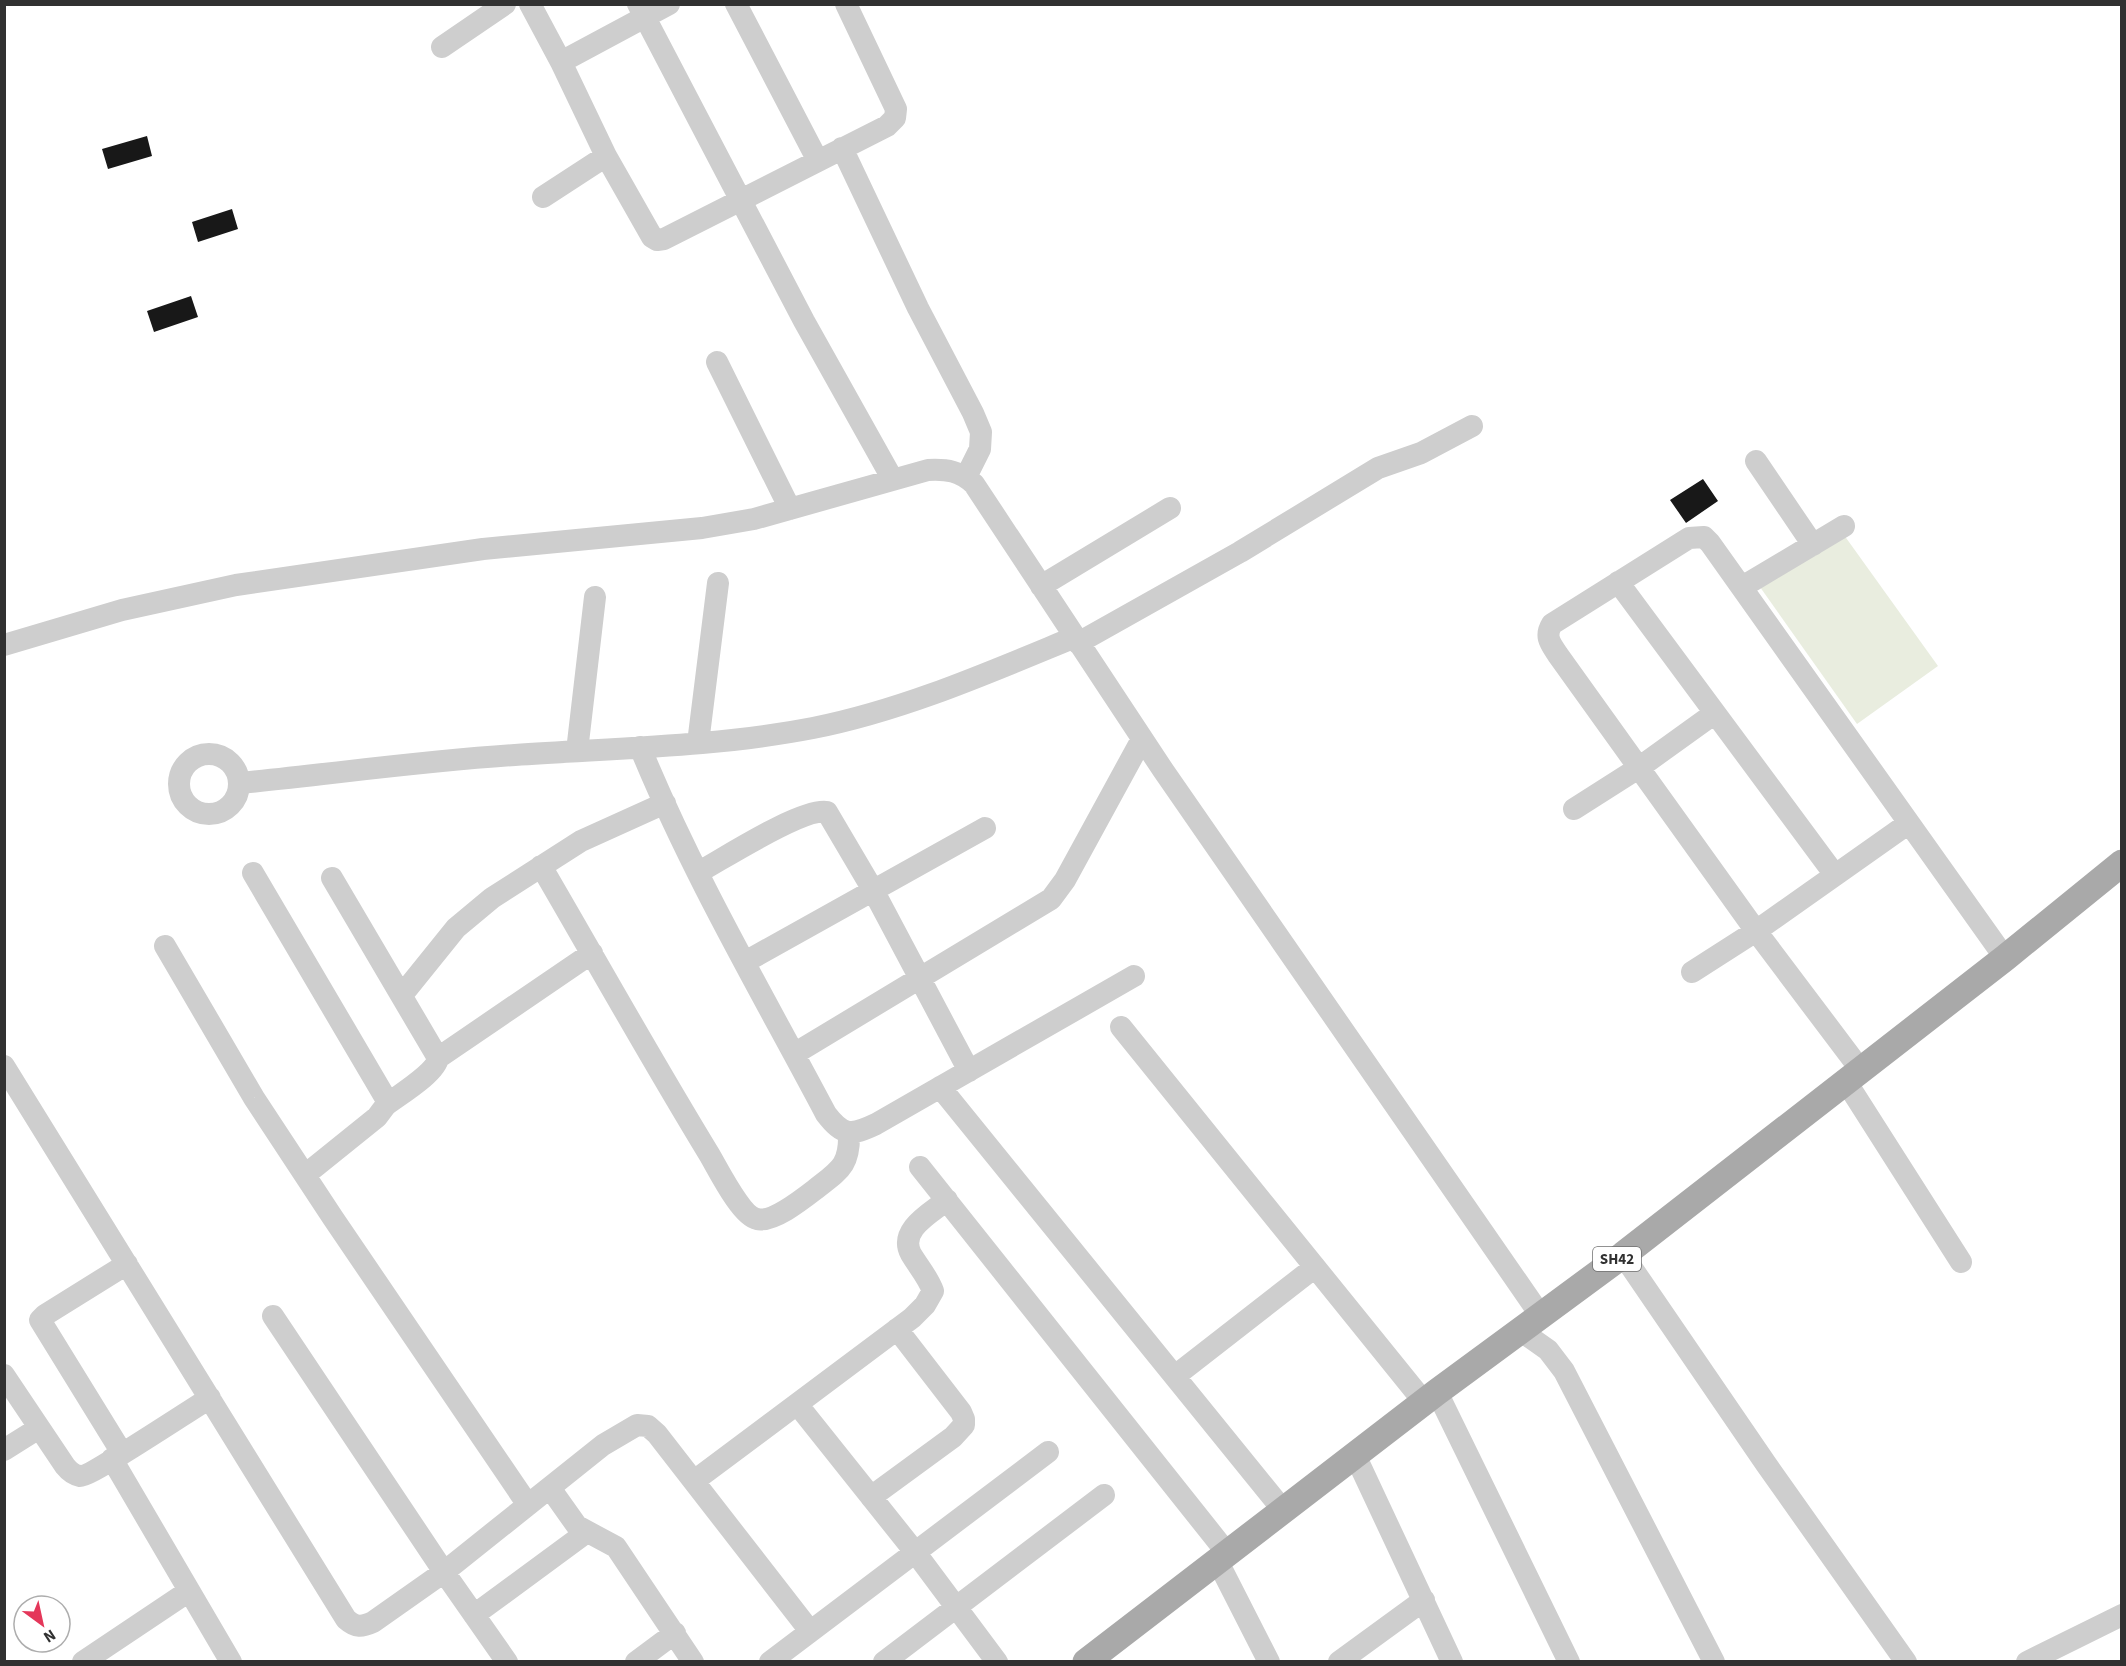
<svg xmlns="http://www.w3.org/2000/svg" width="2126" height="1666" font-family="'Source Sans 3',sans-serif">
	<rect width="100%" height="100%" fill="#fff"/>
	<path fill="#e9eddf" d="M1844,535L1938,666L1857,724L1760,587Z"/>
	<path fill="#181818" d="M147,136L152,156L108,169L102,149Z
		M232,209L238,229L198,242L192,222Z
		M191,296L198,317L154,332L147,311Z
		M1703,479L1718,501L1686,523L1670,500Z"/>
	<g fill="none" stroke-linecap="round" stroke-linejoin="round">
		<path stroke="#cecece" stroke-width="22" d="M530,4L561,62L669,4
			M638,4L804,321L893,480
			M736,4L818,161
			M442,47L505,4
			M561,62L606,156
			M842,148L918,308L973,413L981,432L980,449L966,477
			M543,197L606,156L652,237L657,240L664,239L887,126L895,118L896,109L846,4
			M717,362L790,509
			M1756,461L1813,545
			M1618,582L1835,875
			M1041,586L1170,508
			M1742,587L1844,526
			M1078,643L1240,552L1378,468L1421,453L1472,426
			M4,645L122,610L236,585L483,549L702,528L754,519L928,470C947,469 960,471 974,484L1163,770L1541,1316
			M698,743L718,583
			M640,747C692,874 762,993 826,1114C843,1136 851,1136 876,1124L1134,976
			M577,751L595,597
			M179 784a30 30 0 1 1 60 0a30 30 0 1 1-60 0Z
			M240,783C331,774 423,761 515,755C615,748 715,747 813,728C904,710 990,672 1075,637
			M1574,809L1640,767L1715,713
			M541,866C597,962 651,1059 709,1154C718,1169 741,1216 757,1219C773,1223 804,1198 817,1188C840,1170 850,1165 849,1133
			M699,872C723,859 803,807 827,812L873,890L969,1071
			M253,873L386,1099V1105L377,1117L305,1175
			M332,878L438,1058C436,1073 399,1095 386,1105
			M165,946L254,1098L333,1218L528,1505
			M745,962L985,828
			M1692,972L1756,931L1909,823
			M402,995L456,928L492,898L581,841L665,803
			M1121,1027L1424,1402
			M794,1054L1051,899L1065,880L1142,739
			M438,1058L592,953
			M4,1066L346,1619C356,1628 362,1627 373,1622L444,1572L603,1445L637,1425L648,1426L657,1434L810,1631
			M1860,1069L1756,931L1558,655C1551,644 1544,637 1552,624L1681,543L1689,538L1704,537L1710,543L2005,958
			M1845,1080L1961,1262
			M940,1087L1283,1510
			M920,1167L1227,1553
			M1623,1255L1766,1464L1906,1662
			M273,1316L444,1572L507,1662
			M1521,1331L1548,1350L1564,1371L1714,1662
			M4,1375L65,1466C69,1471 73,1475 80,1476C90,1477 193,1408 210,1398
			M1175,1376L1315,1267
			M1437,1392L1569,1662
			M797,1404L915,1552L997,1662
			M4,1450L39,1428
			M122,1453L40,1320L45,1315L127,1264
			M1355,1455L1452,1662
			M112,1459L231,1662
			M694,1481L912,1318L925,1305L933,1291C928,1277 918,1266 911,1254C898,1230 931,1213 947,1200
			M550,1488L577,1526L616,1547L693,1662
			M871,1497L953,1437L964,1425V1419L961,1412L897,1329
			M1217,1560L1269,1662
			M474,1615L587,1532
			M83,1662L189,1591
			M636,1662L675,1633
			M770,1662L1048,1452
			M884,1662L1104,1495
			M1339,1662L1424,1600
			M2027,1662L2122,1615"/>
		<path stroke="#a9a9a9" stroke-width="27" d="M1086,1662L1437,1392L1623,1255L2005,958L2122,863"/>
	</g>
	<g text-anchor="middle" dominant-baseline="central" stroke-width="6" stroke-linejoin="round" paint-order="stroke">
		<rect fill="#fff" stroke="#6f6f6f" stroke-width="1.5" x="1593" y="1247" width="48" height="24" rx="4.5"/>
		<g font-size="15" font-weight="bold" fill="#313131">
			<text x="1617" y="1259">SH42</text>
		</g>
	</g>
	<rect width="2126" height="1666" fill="none" stroke="#313131" stroke-width="12"/>
	<g transform="translate(42 1624) rotate(147)"><circle r="28" fill="#ffffff" stroke="#adadad" stroke-width="1.5"/>
	<path d="M0-4.5L10 22L0 15L-10 22Z" fill="#e4375a"/>
	<text y="-9" font-size="16" font-weight="bold" text-anchor="middle" fill="#313131">N</text>
	</g>
</svg>
